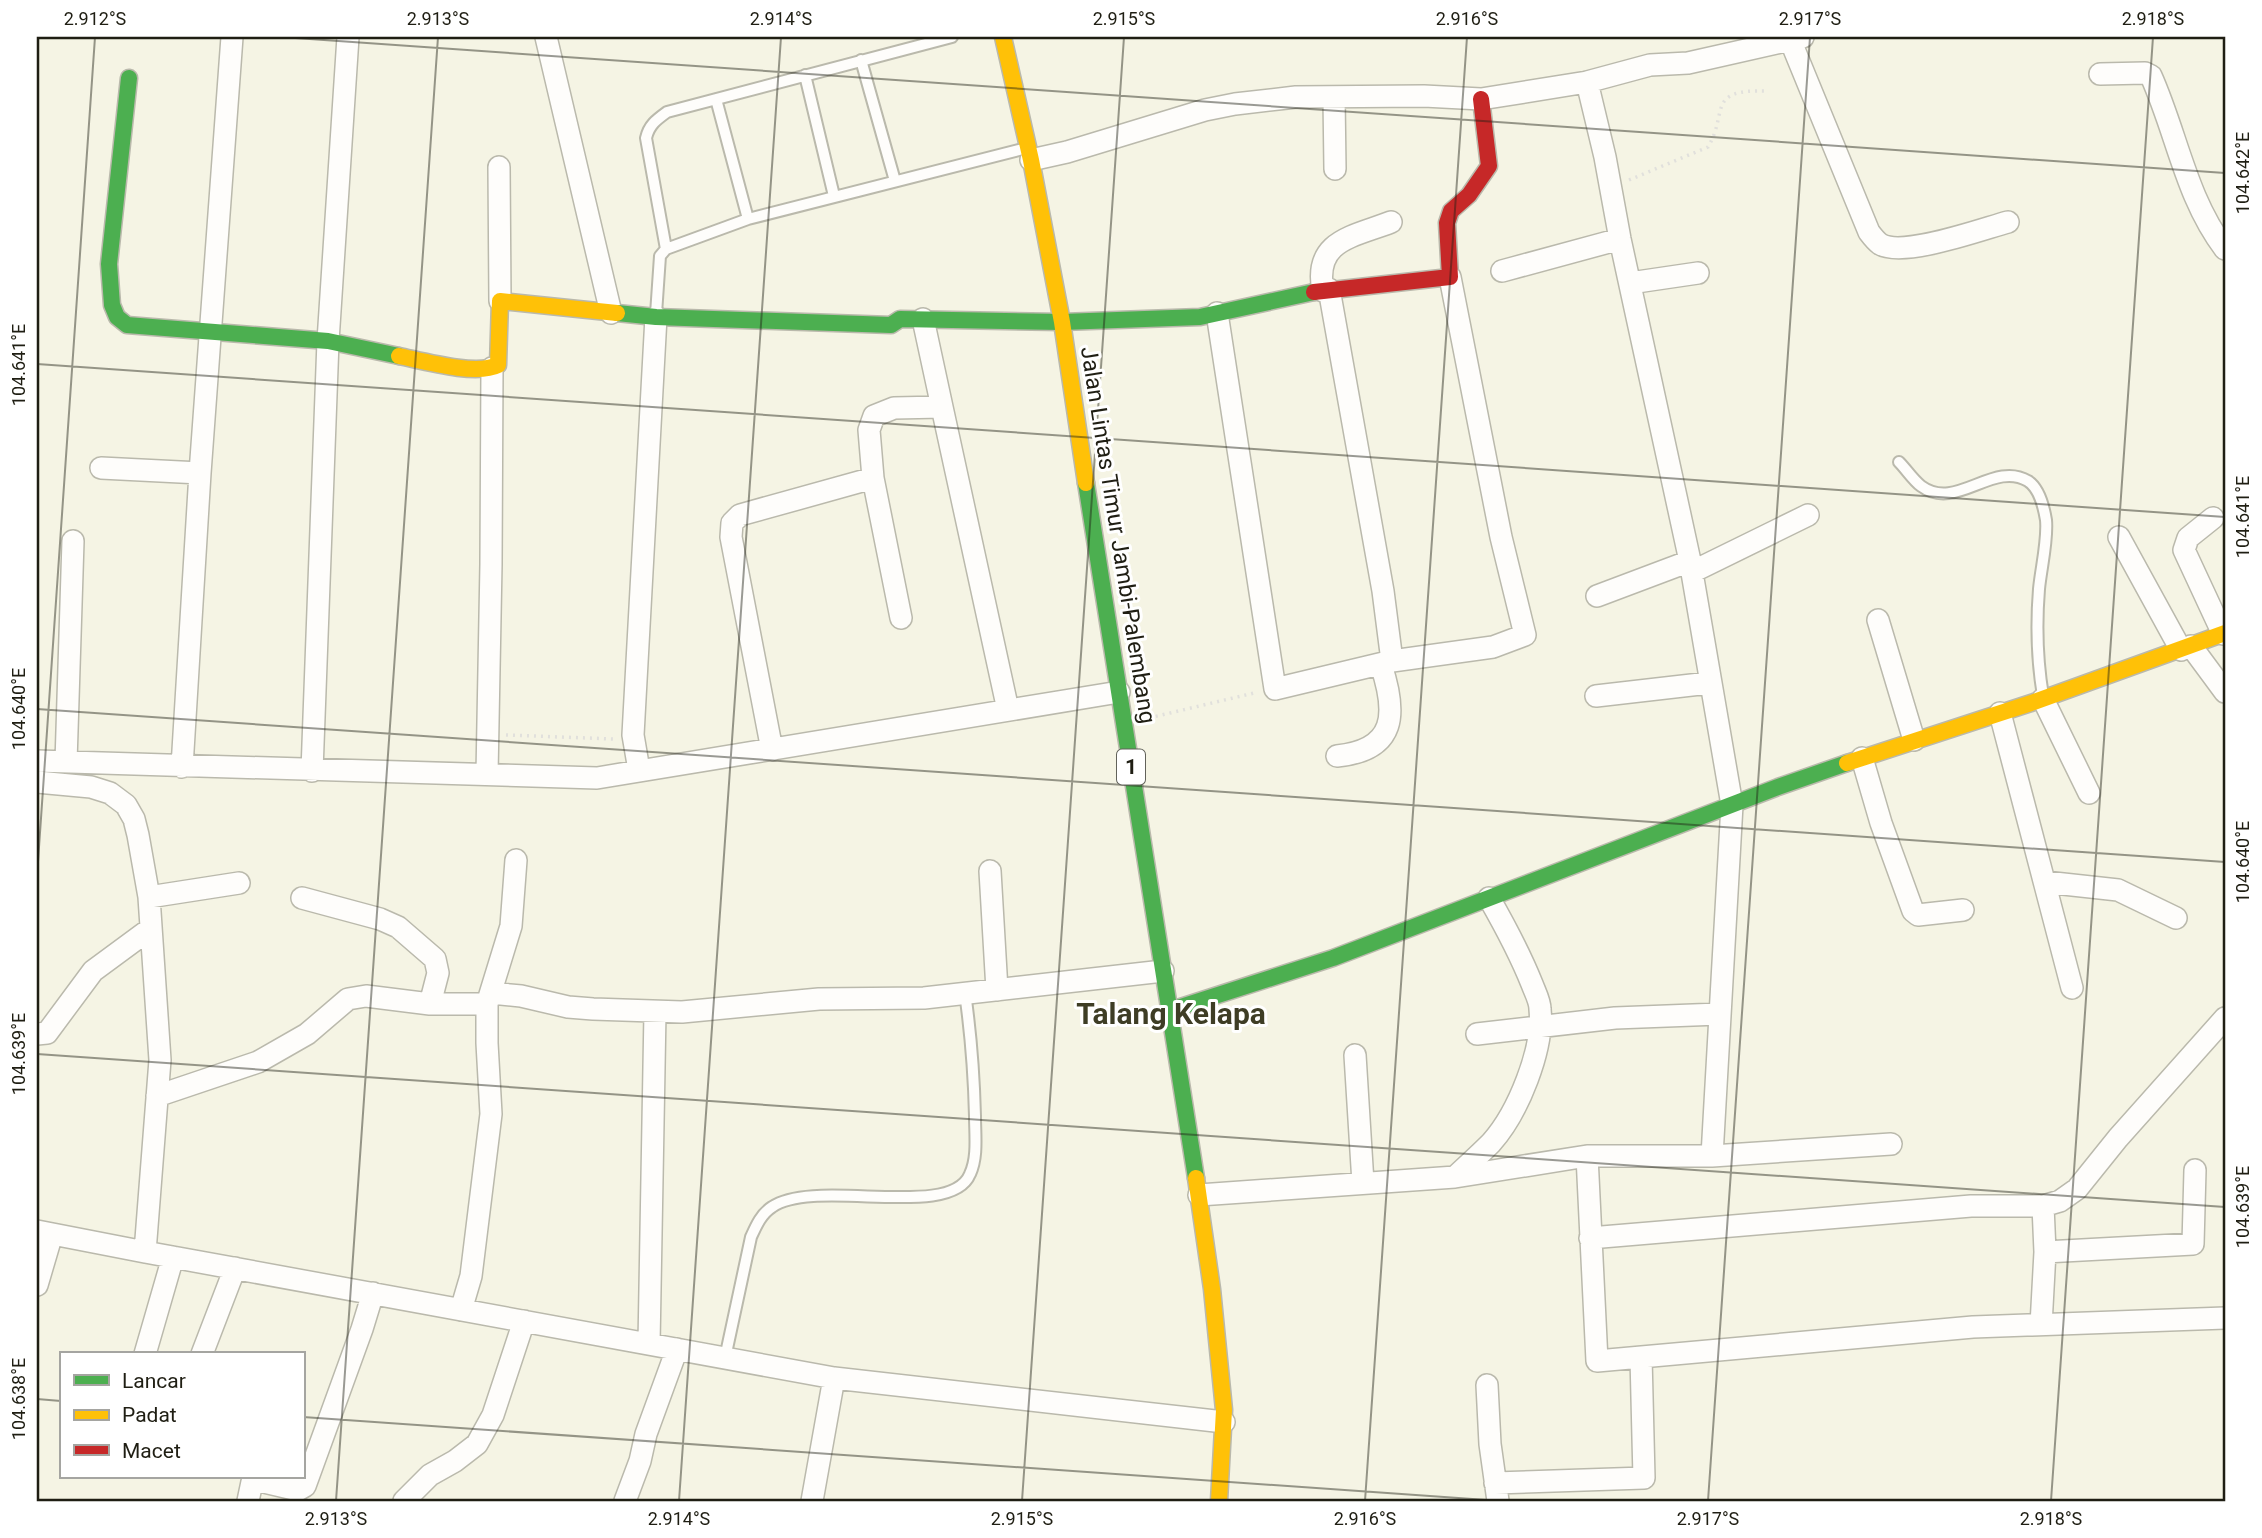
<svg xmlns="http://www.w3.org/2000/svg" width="2262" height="1538" font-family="Roboto,sans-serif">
	<rect width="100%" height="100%" fill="#f5f4e4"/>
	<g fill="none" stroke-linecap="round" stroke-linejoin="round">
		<g stroke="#bab9ac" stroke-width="14">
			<path id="lane" d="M861,60L895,181
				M805,75L834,196
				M716,99L748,219
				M666,249L646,138C649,125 656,120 667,112L952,37
				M656,314L660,256L666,249L748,219L1023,149
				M1899,462C1906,469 1913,480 1921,486C1956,512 1993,460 2028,481C2039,488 2044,508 2046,520C2048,540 2041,568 2039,589C2036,626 2037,660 2043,696
				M725,1358L751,1237C756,1226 761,1214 772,1207C816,1177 951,1221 970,1174C978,1157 975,1135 975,1116C974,1075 971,1035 965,993"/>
		</g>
		<g stroke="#bab9ac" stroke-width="24">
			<path id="street" d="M546,37L611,313
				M1789,37L1869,232C1872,236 1876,241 1880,244C1903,258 1982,229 2008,222
				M2100,74L2145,73L2151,76C2177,134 2186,198 2225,249
				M1587,82L1605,157L1620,239L1690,561L1597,596
				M1334,97L1335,169
				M1031,160L1067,152L1205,110L1235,104L1296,97L1424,96L1481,99L1587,82L1650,65L1688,63L1803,37
				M499,167L500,301
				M1502,271L1620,239
				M1630,283L1698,273
				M1329,289L1383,591L1392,661
				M1323,291C1313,240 1353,237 1391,222
				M1217,313L1275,689L1392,661L1493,647L1525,635L1501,537L1450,277
				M942,407L1008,710
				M101,468L200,473
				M2213,518L2188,538L2184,550L2223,634
				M2119,537L2181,650
				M1690,561L1732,805L1712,1156
				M1692,572L1808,515
				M901,618L873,478L869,430L874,416L894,408L942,407L923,319
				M1878,620L1914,740
				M2191,646L2225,692
				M1596,696L1709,683
				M2043,699L2089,793
				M2000,713L2072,988
				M772,750L731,537L732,523L740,515L873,478
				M1337,756C1397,750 1397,713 1381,665
				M1862,758L1881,823L1913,911L1918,915L1963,910
				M37,761L597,778L1119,692
				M66,762L73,541
				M182,767L200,473L232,37
				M639,770L633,735L656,317
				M312,771L328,341L348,37
				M487,774L491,564L492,368
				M37,782L91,787L110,793L126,805L134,819L138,835L149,897L160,1060L145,1252L834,1378L1224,1422
				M990,871L997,990
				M2045,882L2118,890L2176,918
				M149,897L239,883
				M302,898L380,919L398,927L435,959L438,973L430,1004
				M491,993L521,996L568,1007L593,1009L682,1012L819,999L924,998L1163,971
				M37,1034L47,1033L93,971L150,929
				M1477,1034L1615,1018L1719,1014
				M1355,1055L1363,1183
				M157,1096L258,1062L307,1034L348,999L366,996L430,1004H487
				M1587,1156H1712L1891,1144
				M1456,1176C1468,1165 1480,1154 1491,1143C1518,1113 1544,1049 1540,1009C1540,1001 1535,992 1532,984C1520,954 1505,926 1489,898
				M1199,1195L1455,1177L1587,1156L1597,1361L1973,1327L2225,1318
				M37,1231L145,1252
				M1590,1238L1971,1206H2043L2060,1201L2077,1189L2118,1138L2225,1018
				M2045,1252L2193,1244L2195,1170
				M37,1285L52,1234
				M461,1310L471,1276L491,1114L487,1043V1004L511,926L516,860
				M2041,1325L2045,1252L2043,1206
				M649,1344L655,1012
				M145,1354L173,1257
				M202,1354L235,1268
				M1487,1385L1490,1444L1498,1501
				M1495,1483L1644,1478L1641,1357
				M248,1501L252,1482L255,1480L298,1490L305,1486L362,1329L373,1293
				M404,1501L430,1475L455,1461L477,1444L493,1415L524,1321
				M625,1501L640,1461L646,1434L677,1349
				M812,1501L834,1378"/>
		</g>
		<g stroke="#bab9ac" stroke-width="19">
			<path id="fast" d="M129,78L109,264L112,305L117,317L127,325L328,341L399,356
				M617,313L656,317L891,325L900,319L1062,322L1200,317L1314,292
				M1086,483L1196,1178
				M1168,1011L1333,958L1778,787L1847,763"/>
		</g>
		<g stroke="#bab9ac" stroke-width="19">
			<path id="slow" d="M1003,37L1031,160L1062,322L1086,483
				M399,356C423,361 476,376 498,365L500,301L617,313
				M1847,763L2034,702L2225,633
				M1196,1178L1212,1289L1224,1410L1219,1501"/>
		</g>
		<g stroke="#bab9ac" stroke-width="19">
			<path id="jam" d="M1314,292L1450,277L1447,223L1451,211L1469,195L1489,166L1481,99"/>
		</g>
		<path stroke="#e1e0dc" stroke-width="3.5" stroke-dasharray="2 5" stroke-linecap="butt" d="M1629,180L1708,147C1729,112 1705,89 1767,91
			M1149,718L1254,693
			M506,735L614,739"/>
		<use href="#lane" stroke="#fefdfb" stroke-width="10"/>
		<use href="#street" stroke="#fefdfb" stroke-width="21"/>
		<use href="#fast" stroke="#4caf50" stroke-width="16"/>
		<use href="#slow" stroke="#ffc107" stroke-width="16"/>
		<use href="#jam" stroke="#c62828" stroke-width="16"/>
	</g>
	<path fill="none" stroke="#1f1e13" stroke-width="2" stroke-opacity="0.45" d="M281,37L2225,173M37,364L2225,517M37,709L2225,862M37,876L95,37M37,1054L2225,1207M37,1399L61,1401M303,1417L1501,1501M336,1501L438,37M679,1501L781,37M1022,1501L1124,37M1365,1501L1467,37M1708,1501L1810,37M2051,1501L2153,37"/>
	<g text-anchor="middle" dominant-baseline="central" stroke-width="6" stroke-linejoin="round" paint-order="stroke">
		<rect fill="#fff" stroke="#62625a" stroke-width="2" x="1117" y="749.5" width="28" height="35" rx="5"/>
		<g font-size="21" font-weight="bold" fill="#1f1e13">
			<text x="1131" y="767">1</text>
		</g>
		<g font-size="23" fill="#1f1e13" stroke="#fff">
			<text transform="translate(1118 535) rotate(81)">Jalan Lintas Timur Jambi-Palembang</text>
		</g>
		<g font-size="30" font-weight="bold" fill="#3e3d25" stroke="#fff">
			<text x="1171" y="1013">Talang Kelapa</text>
		</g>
	</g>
	<rect width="2262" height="1538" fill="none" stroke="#ffffff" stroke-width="77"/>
	<rect x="60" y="1352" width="245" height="126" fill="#ffffff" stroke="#a5a5a1" stroke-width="2"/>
	<rect x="74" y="1375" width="35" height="10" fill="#4caf50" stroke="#a5a5a1" stroke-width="2"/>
	<text x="122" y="1388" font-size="21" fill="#1f1e13">Lancar</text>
	<rect x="74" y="1410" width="35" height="10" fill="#ffc107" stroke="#a5a5a1" stroke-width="2"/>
	<text x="122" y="1422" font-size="21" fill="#1f1e13">Padat</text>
	<rect x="74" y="1445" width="35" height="10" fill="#c62828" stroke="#a5a5a1" stroke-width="2"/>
	<text x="122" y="1458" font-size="21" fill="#1f1e13">Macet</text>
	<rect x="38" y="38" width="2186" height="1462" fill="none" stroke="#1f1e13" stroke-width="2.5"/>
	<g font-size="18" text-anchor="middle" fill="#1f1e13">
		<text x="95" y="25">2.912°S</text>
		<text x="438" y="25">2.913°S</text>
		<text x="781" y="25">2.914°S</text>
		<text x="1124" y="25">2.915°S</text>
		<text x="1467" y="25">2.916°S</text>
		<text x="1810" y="25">2.917°S</text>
		<text x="2153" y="25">2.918°S</text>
		<text transform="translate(2243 173) rotate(-90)" y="6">104.642°E</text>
		<text transform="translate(19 365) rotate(-90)" y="6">104.641°E</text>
		<text transform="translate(2243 517) rotate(-90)" y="6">104.641°E</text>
		<text transform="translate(19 709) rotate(-90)" y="6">104.640°E</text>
		<text transform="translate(2243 862) rotate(-90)" y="6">104.640°E</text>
		<text transform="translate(19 1054) rotate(-90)" y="6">104.639°E</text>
		<text transform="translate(2243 1207) rotate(-90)" y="6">104.639°E</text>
		<text transform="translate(19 1399) rotate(-90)" y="6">104.638°E</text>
		<text x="336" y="1525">2.913°S</text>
		<text x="679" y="1525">2.914°S</text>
		<text x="1022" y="1525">2.915°S</text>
		<text x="1365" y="1525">2.916°S</text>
		<text x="1708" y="1525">2.917°S</text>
		<text x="2051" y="1525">2.918°S</text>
	</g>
</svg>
